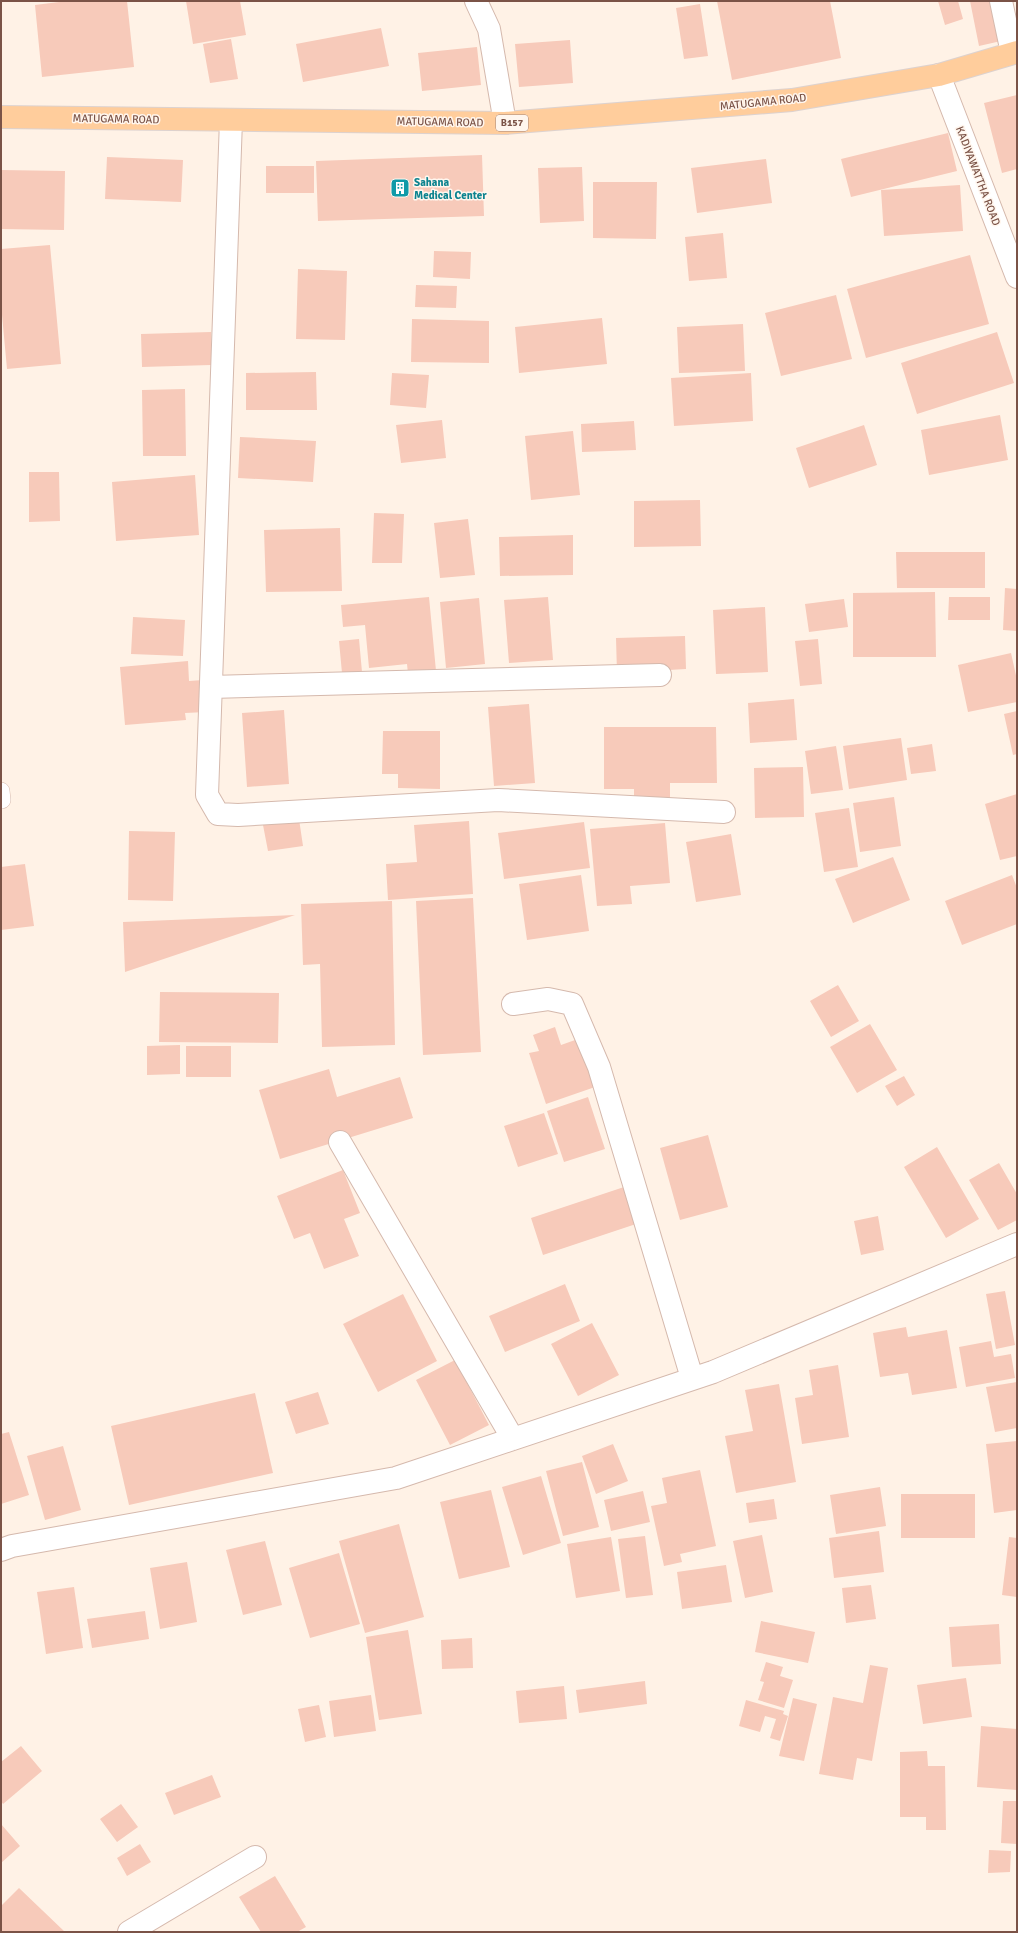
<svg xmlns="http://www.w3.org/2000/svg" width="1018" height="1933" font-family="Signika,sans-serif">
	<rect width="100%" height="100%" fill="#fff2e6"/>
	<path fill="#f7caba" d="M67,1H127L134,67L42,77L35,5Z
		M186,1H240L246,35L193,44Z
		M717,1H830L841,58L732,80Z
		M938,1H958L963,19L945,25Z
		M970,1H993L1001,41L979,46Z
		M700,4L708,56L684,59L676,8Z
		M381,28L389,66L303,82L296,44Z
		M231,39L238,79L210,83L203,44Z
		M570,40L573,83L519,87L515,44Z
		M477,47L481,85L422,91L418,53Z
		M1017,95V169L1002,173L984,103Z
		M948,133L957,171L851,197L841,159Z
		M482,155L484,216L318,221L316,161Z
		M107,157L183,160L181,202L105,199Z
		M766,159L772,203L697,213L691,168Z
		M266,166H314V193H266Z
		M582,167L584,221L540,223L538,168Z
		M1,170L65,171L64,230L1,229Z
		M593,182H657L656,239L593,238Z
		M960,185L963,231L884,236L881,190Z
		M723,233L727,278L689,281L685,237Z
		M50,245L61,364L7,369L1,304V249Z
		M434,251L471,252L470,279L433,277Z
		M970,255L989,324L866,358L847,289Z
		M298,269L347,271L345,340L296,339Z
		M416,285L457,286L456,308L415,307Z
		M836,295L852,359L781,376L765,313Z
		M602,318L607,364L519,373L515,327Z
		M412,319L489,321V363L411,362Z
		M743,324L745,371L679,373L677,327Z
		M211,332V365L142,367L141,334Z
		M997,332L1014,383L917,414L901,363Z
		M316,372L317,410H246V373Z
		M392,373L429,375L426,408L390,405Z
		M751,373L753,421L674,426L671,378Z
		M185,389L186,456H143L142,390Z
		M1000,415L1008,460L929,475L921,430Z
		M442,420L446,458L401,463L396,425Z
		M634,421L636,450L582,452L581,424Z
		M864,425L877,465L809,488L796,448Z
		M573,431L580,495L531,500L525,436Z
		M240,437L316,441L313,482L238,478Z
		M29,472H59L60,521L29,522Z
		M195,475L199,535L116,541L112,482Z
		M700,500L701,546L634,547V501Z
		M374,513L404,514L402,563H372Z
		M468,519L475,575L440,578L434,523Z
		M340,528L342,591L266,592L264,530Z
		M573,535V575L500,576L499,537Z
		M896,552H985V588H897Z
		M1005,588L1017,589V631L1003,630Z
		M935,592L936,657H853V593Z
		M429,597L436,671L408,674L407,664L369,668L365,625L343,627L341,605Z
		M548,597L553,660L509,663L504,600Z
		M949,597H990V620H948Z
		M479,598L485,664L446,668L440,602Z
		M844,599L848,627L809,632L805,604Z
		M765,607L768,672L716,674L713,610Z
		M133,617L185,620L183,656L131,654Z
		M685,636L686,669L617,673L616,638Z
		M359,639L362,672L342,673L339,641Z
		M818,639L822,684L800,686L795,641Z
		M1011,653L1017,680V702L968,712L958,665Z
		M188,661L189,681L203,680L206,712L185,713L186,720L125,725L120,667Z
		M794,699L797,740L750,743L748,703Z
		M529,704L535,783L494,786L488,707Z
		M284,710L289,784L247,787L242,713Z
		M1017,711V754L1013,755L1004,714Z
		M604,727H716L717,783H670V800H634V789H604Z
		M383,731H440V789L398,788V774H382Z
		M901,738L907,780L849,789L843,746Z
		M932,744L936,771L911,774L907,748Z
		M836,746L843,790L811,794L805,751Z
		M803,767L804,817L755,818L754,768Z
		M1017,794V856L1000,860L985,804Z
		M894,797L901,846L860,852L853,803Z
		M849,808L858,867L824,872L815,813Z
		M299,819L303,846L268,851L263,825Z
		M469,821L473,894L388,900L386,864L417,862L414,825Z
		M584,822L590,868L504,879L498,833Z
		M665,823L670,883L630,886L632,904L597,906L590,829Z
		M129,831L175,832L173,901L128,900Z
		M731,834L741,895L696,902L686,842Z
		M893,857L910,900L853,923L835,879Z
		M25,864L34,926L1,930V867Z
		M581,875L589,931L527,940L519,884Z
		M1012,875L1017,888V924L962,945L945,901Z
		M473,898L481,1052L423,1055L416,901Z
		M392,901L395,1045L322,1047L320,964L303,965L301,904Z
		M295,915L125,972L123,922Z
		M838,985L859,1021L831,1037L810,1001Z
		M160,992L279,993L278,1043L159,1042Z
		M870,1024L897,1070L857,1093L830,1047Z
		M555,1027L561,1045L578,1039L595,1087L546,1104L529,1053L539,1051L533,1035Z
		M180,1045V1074L147,1075V1046Z
		M186,1046H231V1077H186Z
		M329,1069L337,1097L400,1077L413,1118L280,1159L259,1090Z
		M904,1076L915,1095L897,1106L885,1086Z
		M588,1097L605,1149L564,1162L547,1111Z
		M544,1113L558,1154L518,1167L504,1126Z
		M708,1135L728,1207L680,1220L660,1148Z
		M937,1147L979,1219L946,1238L904,1167Z
		M999,1163L1017,1194V1220L998,1230L969,1180Z
		M343,1170L360,1213L344,1219L359,1256L324,1269L310,1233L294,1239L277,1196Z
		M624,1187L636,1224L543,1255L531,1218Z
		M878,1216L884,1250L861,1255L854,1221Z
		M565,1284L580,1321L505,1352L489,1316Z
		M1005,1291L1015,1345L996,1349L986,1294Z
		M403,1294L437,1361L378,1392L343,1324Z
		M592,1323L619,1375L578,1396L551,1344Z
		M906,1327L908,1337L947,1330L957,1388L912,1395L908,1373L880,1377L873,1333Z
		M991,1341L994,1357L1011,1354L1015,1378L966,1387L959,1347Z
		M455,1360L489,1425L450,1445L416,1380Z
		M838,1365L849,1437L802,1444L795,1398L813,1395L809,1370Z
		M1017,1382V1428L995,1432L986,1387Z
		M779,1384L796,1482L736,1493L725,1436L753,1431L745,1390Z
		M318,1392L329,1424L296,1434L285,1402Z
		M255,1393L273,1473L129,1505L111,1426Z
		M9,1432L29,1495L1,1504V1434Z
		M1017,1441V1510L994,1513L986,1444Z
		M613,1444L628,1481L596,1494L582,1456Z
		M63,1446L81,1510L45,1520L27,1456Z
		M582,1462L599,1527L563,1536L546,1471Z
		M700,1470L716,1546L680,1554L682,1562L664,1566L651,1506L667,1503L662,1478Z
		M541,1476L561,1543L523,1555L502,1487Z
		M880,1487L886,1526L836,1534L830,1495Z
		M491,1490L510,1567L459,1579L440,1502Z
		M643,1491L650,1522L611,1531L604,1500Z
		M901,1494H975V1538H901Z
		M774,1499L777,1519L749,1523L746,1503Z
		M399,1524L424,1617L365,1633L339,1541Z
		M879,1531L884,1572L834,1578L829,1538Z
		M762,1535L773,1592L745,1598L733,1541Z
		M645,1536L653,1595L626,1598L618,1539Z
		M611,1537L620,1591L576,1598L567,1544Z
		M1009,1537L1017,1538V1597L1002,1595Z
		M265,1541L282,1605L243,1615L226,1550Z
		M339,1553L360,1624L310,1638L289,1568Z
		M187,1562L197,1622L160,1629L150,1568Z
		M726,1565L732,1602L682,1609L677,1572Z
		M871,1585L876,1619L846,1623L842,1588Z
		M74,1587L83,1648L46,1654L37,1592Z
		M145,1611L149,1639L92,1648L87,1619Z
		M761,1621L815,1632L808,1663L755,1652Z
		M999,1624L1001,1664L952,1667L949,1627Z
		M408,1630L422,1714L379,1720L366,1637Z
		M472,1638L473,1668L442,1669L441,1640Z
		M766,1662L783,1667L780,1676L793,1680L784,1708L758,1700L764,1682L760,1681Z
		M870,1665L888,1668L872,1761L857,1758L853,1780L819,1774L833,1697L863,1703Z
		M966,1678L972,1717L923,1724L917,1685Z
		M645,1681L647,1704L579,1713L576,1690Z
		M564,1686L567,1719L519,1723L516,1691Z
		M371,1695L376,1731L334,1737L329,1701Z
		M793,1698L817,1704L804,1761L779,1756Z
		M746,1700L784,1711L783,1714L788,1716L780,1741L770,1738L776,1719L765,1716L760,1732L739,1726Z
		M319,1705L326,1737L305,1742L298,1709Z
		M981,1726L1017,1729V1790L977,1787Z
		M21,1746L42,1771L3,1804L1,1801V1762Z
		M927,1751L928,1766H945L946,1830H926V1817H900V1752Z
		M212,1775L221,1797L174,1815L165,1793Z
		M1003,1801H1017V1844L1001,1843Z
		M121,1804L138,1827L117,1842L100,1819Z
		M1,1824L20,1846L1,1863Z
		M140,1844L151,1862L127,1876L117,1858Z
		M989,1850L1011,1851L1010,1872L988,1873Z
		M275,1876L306,1927L297,1932H261L239,1897Z
		M19,1888L65,1932H2L1,1906Z"/>
	<g fill="none" stroke-linecap="round" stroke-linejoin="round">
		<g stroke="#d5b9ad" stroke-width="18">
			<path id="lane" d="M1,791L2,800"/>
		</g>
		<g stroke="#d5b9ad" stroke-width="24">
			<path id="street" d="M476,1L489,29L505,123
				M1001,1L1012,53
				M939,75L1017,277
				M231,120L207,795L218,814L238,815L498,800L724,812
				M211,687L660,675
				M513,1004L548,999L572,1004L599,1067L692,1378
				M340,1142L513,1439
				M1,1550L12,1546L396,1478L713,1372L1017,1244
				M129,1932L255,1857"/>
		</g>
		<g stroke="#ddd2cf" stroke-width="24">
			<path id="primary" d="M1,117L505,123L792,100L939,75L1017,52"/>
		</g>
		<use href="#lane" stroke="#fff" stroke-width="17"/>
		<use href="#street" stroke="#fff" stroke-width="22"/>
		<use href="#primary" stroke="#ffcd9c" stroke-width="22"/>
	</g>
	<defs>
		<g id="building-square" transform="scale(1)"><rect x="-9" y="-9" width="18" height="18" rx="4" fill="#0f9aa8" stroke="#fff6ee"/><path d="M-4-6H4V6H1V3H-1V6H-4ZM-2.5-4.3h1.7v1.8h-1.7ZM.8-4.3h1.7v1.8H.8ZM-2.5-1h1.7V.8h-1.7ZM.8-1h1.7V.8H.8Z" fill="#fff"/></g>
	</defs>
	<g fill-rule="evenodd">
		<use href="#building-square" x="400" y="188"/>
	</g>
	<g text-anchor="middle" dominant-baseline="central" stroke-width="3" stroke-linejoin="round" paint-order="stroke">
		<rect fill="#fff6ee" stroke="#a38479" stroke-width="1" x="496" y="115" width="32" height="16" rx="3"/>
		<g font-size="10" font-weight="bold" fill="#7b5347">
			<text x="512" y="123">B157</text>
		</g>
		<g font-size="11" fill="#7b5347" stroke="#fff6ee">
			<text transform="translate(763 102) rotate(-6)">MATUGAMA ROAD</text>
			<text transform="translate(116 119) rotate(1)">MATUGAMA ROAD</text>
			<text transform="translate(440 122) rotate(1)">MATUGAMA ROAD</text>
			<text transform="translate(978 176) rotate(69)">KADIYAWATTHA ROAD</text>
		</g>
		<g font-size="11" font-weight="bold" fill="#0d838f" stroke="#fff6ee" text-anchor="start">
			<text x="414" y="182">Sahana<tspan x="414" dy="13">Medical Center</tspan></text>
		</g>
	</g>
	<rect width="1018" height="1933" fill="none" stroke="#7b5347" stroke-width="4"/>
</svg>
